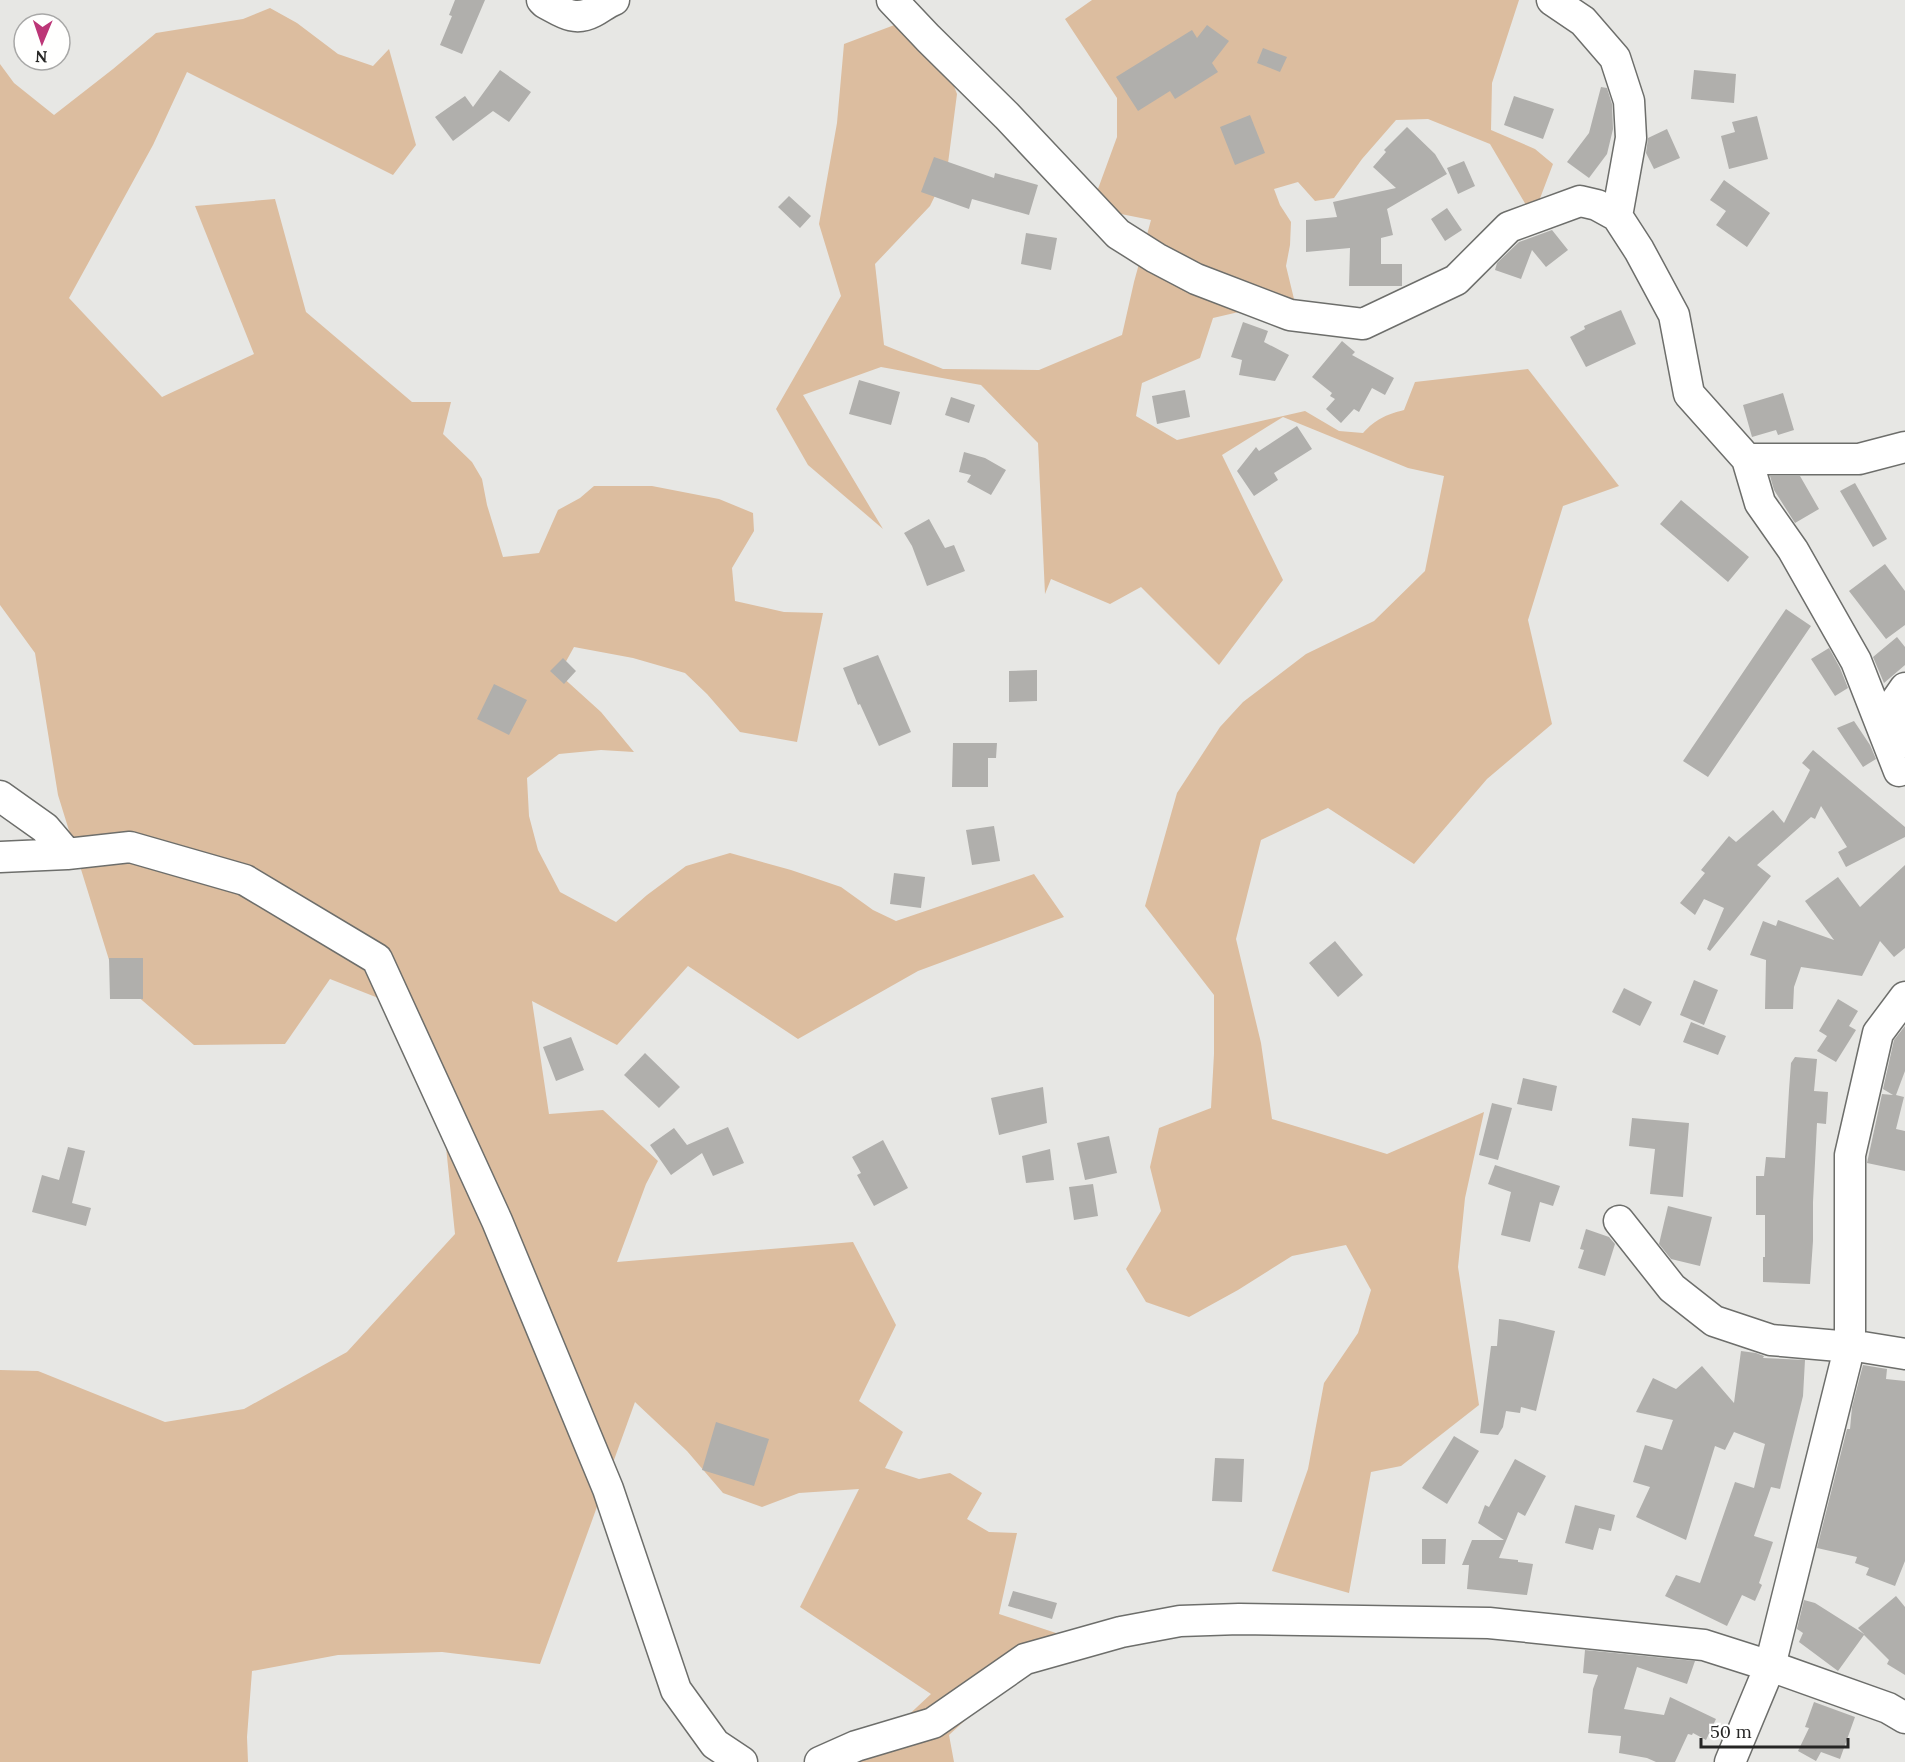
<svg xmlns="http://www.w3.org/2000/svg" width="1905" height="1762" font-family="Lora,serif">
	<rect width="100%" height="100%" fill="#e7e7e4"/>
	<path fill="#dcbd9f" d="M1092,0H1519L1492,83L1491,130L1535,149L1553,164L1533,217L1490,144L1428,119L1396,120L1362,159L1334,198L1315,201L1298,182L1274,189L1280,205L1291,222L1290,245L1286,266L1294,299L1213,318L1200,358L1142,383L1136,416L1177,440L1305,411L1339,431L1363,433C1376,419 1385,415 1404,410L1415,382L1528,369L1619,486L1563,506L1528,620L1552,724L1487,779L1414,864L1328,808L1261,840L1236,939L1261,1043L1272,1119L1387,1154L1484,1112L1465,1198L1458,1267L1479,1405L1401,1466L1371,1472L1349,1593L1272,1571L1308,1469L1324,1383L1358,1333L1371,1290L1346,1245L1292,1256L1238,1290L1189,1317L1146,1302L1126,1269L1161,1211L1150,1167L1159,1128L1211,1108L1214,1054V995L1145,906L1177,793L1220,727L1243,702L1306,654L1374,621L1425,571L1444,476L1408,468L1283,417L1222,455L1283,580L1219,665L1141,587L1110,604L1051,579L1045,594L1038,443L981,385L881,367L803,395L883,529L808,465L776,409L841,296L819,224L837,123L844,44L913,18L942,55L957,94L947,171L930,206L875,264L884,345L943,369L1039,370L1122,335L1134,282L1151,220L1091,208L1117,137V98L1065,19Z
		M270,8L297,23L338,54L373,66L389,49L416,145L393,175L187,72L153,145L69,298L162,397L254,354L195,206L275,199L306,312L412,402H451L443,434L472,462L482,479L487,505L503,557L539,553L558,510L580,498L594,486H652L719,499L753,513L754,531L732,568L735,601L784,612L823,613L797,742L740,732L707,694L685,673L633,658L574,647L559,674L601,712L634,752L601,750L559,754L527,778L529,816L538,850L560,892L616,922L647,895L686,866L730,853L791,870L841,887L873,910L896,921L1034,874L1064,917L918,971L798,1039L688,966L617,1045L532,1001L549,1114L603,1110L658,1161L646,1184L617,1262L853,1242L896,1325L859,1401L903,1432L885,1468L919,1479L950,1473L982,1493L967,1519L989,1532L1017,1533L999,1614L1059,1634L949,1735L954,1762H858L931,1694L800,1607L859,1489L799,1493L762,1507L723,1493L687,1451L635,1402L540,1664L442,1652L338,1655L252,1671L247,1737L248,1762H0V1370L38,1371L165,1422L244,1409L347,1352L455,1234L440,1089L396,1005L330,979L285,1044L194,1045L114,976L58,795L35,653L0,605V64L14,83L54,115L113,69L156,33L243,19Z"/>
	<path fill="#b0afac" d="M455,0H485L462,54L440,45L452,16L449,15Z
		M1207,25L1229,41L1212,63L1218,72L1175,99L1170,91L1138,111L1116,77L1192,30L1197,38Z
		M1263,48L1287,57L1280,72L1257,63Z
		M500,70L531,92L509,122L493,111L453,141L435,117L465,96L473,107Z
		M1694,70L1736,74L1734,103L1691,99Z
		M1601,87L1607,88L1612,104L1613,129L1607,154L1589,178L1567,162L1589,133Z
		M1514,96L1554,109L1543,139L1504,125Z
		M1250,115L1265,153L1235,165L1220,127Z
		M1757,116L1768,159L1729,169L1721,136L1735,132L1732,122Z
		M1407,127L1435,154L1447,174L1387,209L1393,235L1381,238V264H1402V286H1349L1350,248L1306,252V220L1337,217L1333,202L1396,188L1373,167L1386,152L1384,150Z
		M1667,129L1680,158L1654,169L1646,153L1648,138Z
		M934,157L994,178L995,173L1038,185L1029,215L972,199L969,209L921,192Z
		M1464,161L1475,186L1458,194L1447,168Z
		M1724,180L1770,213L1747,247L1716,225L1726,211L1710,200Z
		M789,196L811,216L800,228L778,207Z
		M1447,208L1462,230L1445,241L1431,219Z
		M1552,230L1568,250L1546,267L1532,250L1521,279L1495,270L1497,263L1519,242Z
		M1026,233L1057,238L1051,270L1021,264Z
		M1621,310L1636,344L1586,367L1570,337L1585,329L1584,326Z
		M1243,322L1268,331L1264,342L1289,355L1275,381L1239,375L1242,360L1231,357Z
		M1342,341L1355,352L1352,355L1394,378L1385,395L1372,388L1359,412L1354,409L1341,423L1326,409L1335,399L1330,396L1332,393L1312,377Z
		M859,380L900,392L891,425L849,414Z
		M1185,390L1190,417L1157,424L1152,396Z
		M1783,393L1794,430L1778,435L1776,430L1752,437L1743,405Z
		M951,397L975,405L969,423L945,415Z
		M1297,426L1312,449L1274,473L1278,480L1254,496L1237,471L1256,447L1259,451Z
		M964,452L985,458L1006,470L991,495L967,482L971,475L959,472Z
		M1770,476H1800L1819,509L1795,523L1774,490Z
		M1855,483L1887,539L1873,547L1840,491Z
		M1681,500L1749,557L1728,582L1660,524Z
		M929,519L945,548L954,545L965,571L927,586L912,546L904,533Z
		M1885,564L1905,591V625L1886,639L1849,591Z
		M1786,609L1811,626L1708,777L1683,761Z
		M1897,637L1905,647V665L1884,683L1873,657Z
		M1829,648L1840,668L1848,688L1835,696L1811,659Z
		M878,655L911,732L879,746L860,704L858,705L843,668Z
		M563,658L576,671L564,684L550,671Z
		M1037,670V701L1009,702V671Z
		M494,684L527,700L509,735L477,719Z
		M1854,721L1870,745L1876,759L1863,767L1837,728Z
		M953,743H997L996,758H988V787H952Z
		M1813,750L1905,827V837L1846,867L1838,852L1847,847L1821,806L1815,819L1811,817L1757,865L1771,876L1710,951L1707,949L1724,908L1704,899L1695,915L1680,903L1705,873L1701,870L1729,836L1736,842L1773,810L1784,823L1810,770L1802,763Z
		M994,826L1000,861L972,865L966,830Z
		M1905,865V948L1894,957L1880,941L1862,976L1801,967L1794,987L1793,1009H1765L1766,960L1750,955L1763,921L1776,926L1778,920L1834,940L1805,901L1838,877L1860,907Z
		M894,873L925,877L921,908L890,904Z
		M1335,941L1363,975L1338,997L1309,963Z
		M109,958H143V999H110Z
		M1694,980L1718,990L1704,1025L1680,1015Z
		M1624,988L1652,1002L1640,1026L1612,1012Z
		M1838,999L1858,1011L1849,1026L1856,1030L1836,1062L1817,1051L1827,1036L1819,1031Z
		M1691,1022L1726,1036L1718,1055L1683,1042Z
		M1905,1026V1071L1896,1095L1904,1097L1896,1129L1905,1131V1171L1867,1163L1882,1094L1893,1095L1883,1089L1894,1040Z
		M571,1037L584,1070L556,1081L543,1047Z
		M645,1053L680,1087L659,1108L624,1075Z
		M1795,1057L1817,1059L1814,1091L1828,1092L1826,1124L1817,1123L1813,1202V1241L1810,1284L1763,1282V1257H1765V1215H1756V1176H1764L1766,1157L1785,1158L1789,1090L1791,1063Z
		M1523,1078L1557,1086L1552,1111L1517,1104Z
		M1043,1087L1047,1123L999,1135L991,1098Z
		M1492,1103L1512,1108L1498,1160L1479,1155Z
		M1632,1118L1689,1123L1683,1197L1650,1194L1655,1149L1629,1146Z
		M728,1127L744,1163L713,1176L702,1153L671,1175L650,1145L674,1128L687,1145Z
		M1109,1136L1117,1173L1085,1180L1077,1143Z
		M883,1140L908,1188L874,1206L857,1175L861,1173L852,1157Z
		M68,1147L85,1151L72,1203L91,1208L86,1226L32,1212L42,1175L59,1180Z
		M1050,1149L1054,1180L1026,1183L1022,1156Z
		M1495,1165L1560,1186L1553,1206L1540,1202L1530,1242L1501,1235L1511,1192L1488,1184Z
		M1093,1184L1098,1216L1074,1220L1069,1187Z
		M1668,1206L1712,1217L1700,1266L1671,1259L1659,1244Z
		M1586,1229L1609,1237L1615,1244L1605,1276L1578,1268L1584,1250L1580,1249Z
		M1499,1319L1514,1321L1555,1331L1536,1411L1521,1407L1520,1413L1506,1411L1503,1427L1498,1435L1480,1433L1491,1346H1497Z
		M1741,1351L1756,1353L1764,1356L1763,1358L1805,1360L1803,1396L1780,1489L1771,1487L1754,1536L1773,1542L1759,1583L1762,1585L1755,1601L1742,1595L1727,1626L1665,1596L1676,1575L1700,1583L1735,1482L1754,1488L1765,1444L1734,1432L1725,1450L1715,1446L1686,1540L1636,1517L1650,1487L1633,1482L1645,1445L1662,1450L1673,1420L1636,1412L1653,1378L1676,1389L1702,1366L1734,1403Z
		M1863,1365L1887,1369L1886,1379L1905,1381V1561L1895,1586L1866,1575L1869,1568L1855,1563L1857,1557L1817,1548L1847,1429H1850L1852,1407Z
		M716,1422L769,1439L754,1486L702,1470Z
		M1454,1436L1479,1451L1447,1504L1422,1488Z
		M1215,1458L1244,1459L1242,1502L1212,1501Z
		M1515,1459L1546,1476L1525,1516L1518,1512L1499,1558L1518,1560V1562L1533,1564L1527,1595L1467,1589L1469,1565H1462L1472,1540H1504L1478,1523L1485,1505L1489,1507Z
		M1575,1505L1615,1515L1611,1531L1599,1528L1593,1550L1565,1543Z
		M1422,1539H1446L1445,1564H1422Z
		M1013,1591L1057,1603L1052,1619L1008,1606Z
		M1896,1596L1905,1607V1675L1887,1664L1889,1660L1864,1635L1838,1671L1799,1642L1803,1633L1797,1629L1804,1600L1815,1603L1864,1634L1858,1628Z
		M1585,1650L1695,1661L1687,1684L1637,1667L1624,1709L1664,1715L1670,1697L1716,1719L1706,1740L1693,1733L1692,1735L1688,1734L1675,1762H1656L1647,1758L1619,1753L1621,1736L1588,1733L1593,1689L1598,1675L1583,1673Z
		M1814,1702L1855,1717L1840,1759L1821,1752L1816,1761L1798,1751L1809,1728L1805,1727Z"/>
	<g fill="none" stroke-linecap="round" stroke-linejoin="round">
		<g stroke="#6d6e6b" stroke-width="33">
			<path id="minor" d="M542,0L545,3C562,12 574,22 593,12C601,8 606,3 614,0
				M892,0L928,38L1007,116L1118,234L1156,258L1196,279L1290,315L1363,324L1456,280L1509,227L1580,201L1597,205L1617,216
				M1552,0L1583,21L1615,58L1629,101L1631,138L1617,216L1639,250L1674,315L1689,394L1747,459L1760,503L1793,550L1856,661L1899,771
				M1747,459H1859L1905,447
				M1896,745V701L1905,688
				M0,796L45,828L67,854
				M0,857L67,854L130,847L245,880L377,959L497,1221L608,1489L676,1690L715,1744L742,1762
				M1619,1221L1672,1288L1714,1321L1771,1340L1839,1346L1850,1345L1905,1354
				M820,1762L856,1746L933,1723L1025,1659L1121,1632L1180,1621L1239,1619L1489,1623L1704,1645L1770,1666L1888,1708L1905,1718
				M1730,1762L1770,1666L1850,1345V1155L1878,1033L1905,997"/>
		</g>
		<use href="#minor" stroke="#fff" stroke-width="30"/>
	</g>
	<g transform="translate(42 42) rotate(182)"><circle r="28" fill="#fffffe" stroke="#a8a8a7" stroke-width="1.5"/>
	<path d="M0-4.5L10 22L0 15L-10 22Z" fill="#bc3677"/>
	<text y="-9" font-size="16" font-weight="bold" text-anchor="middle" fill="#262625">N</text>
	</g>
	<path d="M1701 1738v9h147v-9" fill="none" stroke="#262625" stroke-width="3"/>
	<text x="1710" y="1738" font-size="18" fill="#262625" stroke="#fffffe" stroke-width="4.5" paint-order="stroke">50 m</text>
</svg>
